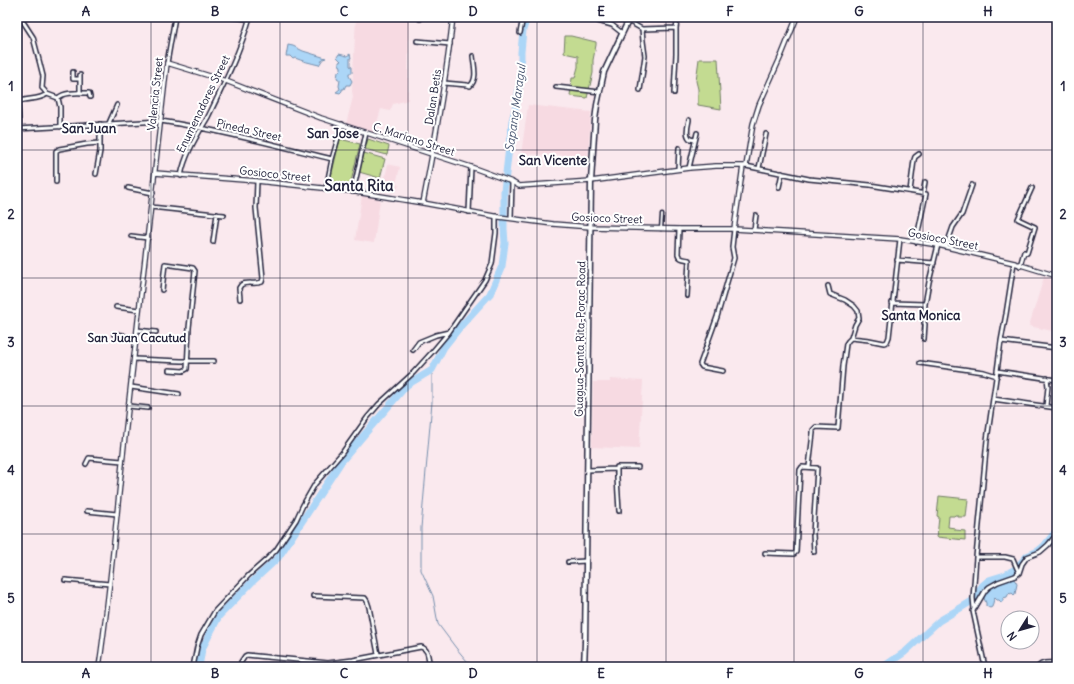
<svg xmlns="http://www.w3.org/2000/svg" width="1074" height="684" font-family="Delius,sans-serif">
	<rect width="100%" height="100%" fill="#fae9ee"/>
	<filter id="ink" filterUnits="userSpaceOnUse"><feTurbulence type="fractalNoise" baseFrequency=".025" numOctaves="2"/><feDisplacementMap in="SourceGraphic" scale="8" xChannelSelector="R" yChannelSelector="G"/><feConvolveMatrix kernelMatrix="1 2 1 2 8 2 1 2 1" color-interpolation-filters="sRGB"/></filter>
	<g filter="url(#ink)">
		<path fill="#f7dae2" d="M356,18L409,19L408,100L393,104L390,111L381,109L374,133L346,124L353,97L352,91Z
			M528,105L591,112L588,158H573V155L521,154Z
			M388,164L400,167L396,184L399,185L397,190L383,186Z
			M362,196L380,199L374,243L355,240Z
			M1044,277L1057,281V332L1029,326Z
			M610,379L643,381L639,449L592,447L593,382H610Z"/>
		<path fill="#c3db91" stroke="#727e66" d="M565,36H571L596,42V45L593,60V73L587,98L570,96L572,78H575L578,67V56L564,53Z
			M699,59H718L721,109L698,105V89L696,81Z
			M340,139L360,144L349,190L329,185Z
			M368,139L389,146L387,155L365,149Z
			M364,153L385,159L380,178L359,172Z
			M939,496L968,499L966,517H958V515H955L954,516H949L948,527L955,528V530L965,531V540L937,537L939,517L937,516Z"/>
		<path fill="#acd6f7" stroke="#758eac" d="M288,45L293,46L303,51L326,58L323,59L319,65C311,63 302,61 295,58L293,59L290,56H286Z
			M339,54L347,56L350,54L351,58H350V66L352,67V73H349V76L352,81L350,85H346L344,89H342V91L340,93L336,92L340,89L339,86L340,80L337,78L338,72L341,69V67L340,65H339V62L341,61L337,57Z
			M1012,579H1014L1017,584L1015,594L1014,595L1012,593L1010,594L1009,593L1007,597L1003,598V601L1002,602H1001L999,600H997L995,598L994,599L992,607L990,608L986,606V603L983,596L986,592L993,586Z"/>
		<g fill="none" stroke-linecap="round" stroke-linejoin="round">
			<path stroke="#758eac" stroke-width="1" d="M432,370V402L421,528V570L433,596L438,624L456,648L472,667"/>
			<path stroke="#acd6f7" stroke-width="7" d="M199,667L202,649L219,616L251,583L278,558L341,462L369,429L407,385L432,370L444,347L460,327L490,294L502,266L505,243L504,229V191L512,121L517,102L521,72V52L523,30L527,17
				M883,667L905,652L939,621L972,601L982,586L989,580L1005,575L1015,569L1027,556L1038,551L1044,546L1057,530"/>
			<g stroke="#22223b" stroke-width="5">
				<path id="pedestrian" d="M661,229L662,215"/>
			</g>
			<g stroke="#22223b" stroke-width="6">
				<path id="minor" d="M20,17L33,37L40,64L43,76L42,88L44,90L47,94L58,98L60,107V127
					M231,17L249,19
					M420,19V17
					M596,19L598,21L612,25L622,33
					M628,21L642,29L676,28
					M520,33L523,17
					M417,41L450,44
					M167,63L175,17
					M73,72V79H80
					M444,83L467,85L470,86C478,79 474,66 473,56
					M556,87L600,92
					M640,90L645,56L643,41L642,29
					M80,93V75
					M674,93L676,54V28L678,17
					M58,98C65,91 80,93 89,93L90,97
					M689,120C688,126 685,134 690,139L695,140
					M19,123L18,105L20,101C29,98 39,100 47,94
					M109,123L117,105
					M17,129L161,121C219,130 275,145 332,159
					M746,166L809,179L870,185L926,194L916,242
					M689,168L697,133
					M759,168L766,134
					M678,169L679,148
					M96,174L100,151V124
					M181,176C185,154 197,136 208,117C224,84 240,52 250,17
					M56,182V151L59,149L87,144L100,143
					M779,187L782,173
					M128,188L153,193
					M326,189L332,159L342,124
					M910,191L914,160L915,157L919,154
					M353,192L366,133
					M923,194L925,182
					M151,207L224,215
					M469,212L471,167
					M511,218L512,182
					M679,229L678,254C679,259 684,259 689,260L687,296
					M754,230L756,215
					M131,236L148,238
					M213,242L217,214
					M946,247L953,227L962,214L972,185
					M897,260L934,263
					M1020,266L1024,252L1027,253L1035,227L1018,219L1032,188
					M162,290L165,264L193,268L195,271L189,328L187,369L183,371L169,370
					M240,299L239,288L241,285C247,281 255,285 262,282L263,278L256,208L257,181
					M892,303L925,304L929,282L938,245
					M116,307L139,310
					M137,330L156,332
					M114,334L123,335V336L136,339
					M851,338L869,340L884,343L887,342L889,337L900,239
					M924,339L925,324L924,323L925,304
					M1001,341L1057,348
					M413,350L419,342L436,335L449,332
					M134,359L181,361H214
					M920,363L984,372L997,376
					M723,371L702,367L700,364L708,342L717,317L734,258L732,247L734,229
					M997,371L1057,380
					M131,387L179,394
					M993,399L1057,408
					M128,406L148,408
					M1046,406L1048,387L1047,378
					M86,464L89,458L122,461
					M809,467L813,433V430L816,427L838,428L843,366L846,344L848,341L851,338L855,325L859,318L858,311L854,306L845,300L830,294L828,286
					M587,470L617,469
					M87,511L117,514
					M619,511L617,478V467H638
					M765,553L794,554L796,552L800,470L802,467L817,468L813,534L814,552
					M976,557H1005L1013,559L1019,573
					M568,562L586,561
					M65,580L110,584
					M313,596L365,598L367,601L369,607L378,654
					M975,608L985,591L989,587L998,582L1015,576L1019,573L1022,564L1027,557L1040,552L1048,545L1057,534
					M241,662L245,656L247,655L328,663L353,660L421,647C429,649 428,659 430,667
					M193,667L197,647L201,635L215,611L249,575L267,559L276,550L296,520L303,505L315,484L342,453L367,418L379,404L413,373L433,351L449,332L485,280L492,264L496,233V216
					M985,667L973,611L974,609L973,598L976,557L987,440L997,371L1001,341L1006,314L1014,263
					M1038,667C1043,661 1050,663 1057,663"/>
			</g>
			<g stroke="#22223b" stroke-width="6">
				<path id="tertiary" d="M155,173L257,181L350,191L423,203L499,217L553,224L591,227L679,229H734L900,239L938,245L1014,263L1057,276
					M423,203C435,141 446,79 453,17
					M734,229L743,166
					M99,667C111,587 117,507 126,427C139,306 154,185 167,63L200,73L226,81L321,118L471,167L512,182L519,186L591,181L689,168L716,166H746L753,124L759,105L782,54L797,17"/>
			</g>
			<g stroke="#22223b" stroke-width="7">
				<path id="secondary" d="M584,667L585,642L591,181L595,120L597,105L604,72L630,17"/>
			</g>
			<use href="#pedestrian" stroke="#fff" stroke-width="2"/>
			<use href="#minor" stroke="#fff" stroke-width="3"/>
			<use href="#tertiary" stroke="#fff" stroke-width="3.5"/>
			<use href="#secondary" stroke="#fff" stroke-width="4"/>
		</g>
	</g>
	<path fill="none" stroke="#22223b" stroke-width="1" stroke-opacity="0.55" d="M151,17V667M280,17V667M408,17V667M537,17V667M666,17V667M794,17V667M923,17V667M17,150H1057M17,278H1057M17,406H1057M17,534H1057"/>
	<g text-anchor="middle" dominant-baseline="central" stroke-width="4" stroke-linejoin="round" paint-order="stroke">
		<g font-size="11" fill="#22223b" stroke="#fff">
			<text transform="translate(155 94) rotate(-84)">Valencia Street</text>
			<text transform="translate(433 97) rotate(-81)">Dalan Betis</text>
			<text transform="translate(203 104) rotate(-64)">Enumenadores Street</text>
			<text transform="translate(249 130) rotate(13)">Pineda Street</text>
			<text transform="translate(414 139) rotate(18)">C. Mariano Street</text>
			<text transform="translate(275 174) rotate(6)">Gosioco Street</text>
			<text transform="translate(607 218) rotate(2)">Gosioco Street</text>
			<text transform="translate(943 239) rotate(11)">Gosioco Street</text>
			<text transform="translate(580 339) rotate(-89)">Guagua-Santa Rita-Porac Road</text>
		</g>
		<g font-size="12" font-style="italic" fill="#4b5873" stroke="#fff">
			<text transform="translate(515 108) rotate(-82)">Sapang Maragul</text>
		</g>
		<g font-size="12" font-weight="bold" fill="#22223b" stroke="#fff">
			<text x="137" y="337">San Juan Cacutud</text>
		</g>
		<g font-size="13" font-weight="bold" fill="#22223b" stroke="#fff">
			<text x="89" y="128">San Juan</text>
			<text x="333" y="133">San Jose</text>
			<text x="553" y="160">San Vicente</text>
			<text x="921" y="315">Santa Monica</text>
		</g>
		<g font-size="15" font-weight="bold" fill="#22223b" stroke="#fff">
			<text x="359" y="185">Santa Rita</text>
		</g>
	</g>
	<rect width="1074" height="684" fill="none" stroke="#fff" stroke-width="44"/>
	<g transform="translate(1020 630) rotate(233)"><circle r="19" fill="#ffffff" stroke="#a7a7b1"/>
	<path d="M0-3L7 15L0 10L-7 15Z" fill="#22223b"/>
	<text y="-6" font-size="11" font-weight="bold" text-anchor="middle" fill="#22223b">N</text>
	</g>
	<rect x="22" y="22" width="1030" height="640" fill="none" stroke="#22223b" stroke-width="1.5"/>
	<g font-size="13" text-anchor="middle" font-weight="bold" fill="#22223b">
		<text x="86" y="16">A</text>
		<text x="215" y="16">B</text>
		<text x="344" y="16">C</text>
		<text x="473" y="16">D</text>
		<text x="601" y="16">E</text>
		<text x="730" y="16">F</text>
		<text x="859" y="16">G</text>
		<text x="988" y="16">H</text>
		<text x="11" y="91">1</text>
		<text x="1063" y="91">1</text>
		<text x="11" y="219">2</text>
		<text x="1063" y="219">2</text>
		<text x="11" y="347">3</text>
		<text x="1063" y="347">3</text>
		<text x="11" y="475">4</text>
		<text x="1063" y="475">4</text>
		<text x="11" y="603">5</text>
		<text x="1063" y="603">5</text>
		<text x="86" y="678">A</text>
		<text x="215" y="678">B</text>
		<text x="344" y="678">C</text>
		<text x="473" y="678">D</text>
		<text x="601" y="678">E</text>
		<text x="730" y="678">F</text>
		<text x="859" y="678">G</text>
		<text x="988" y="678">H</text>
	</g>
</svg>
